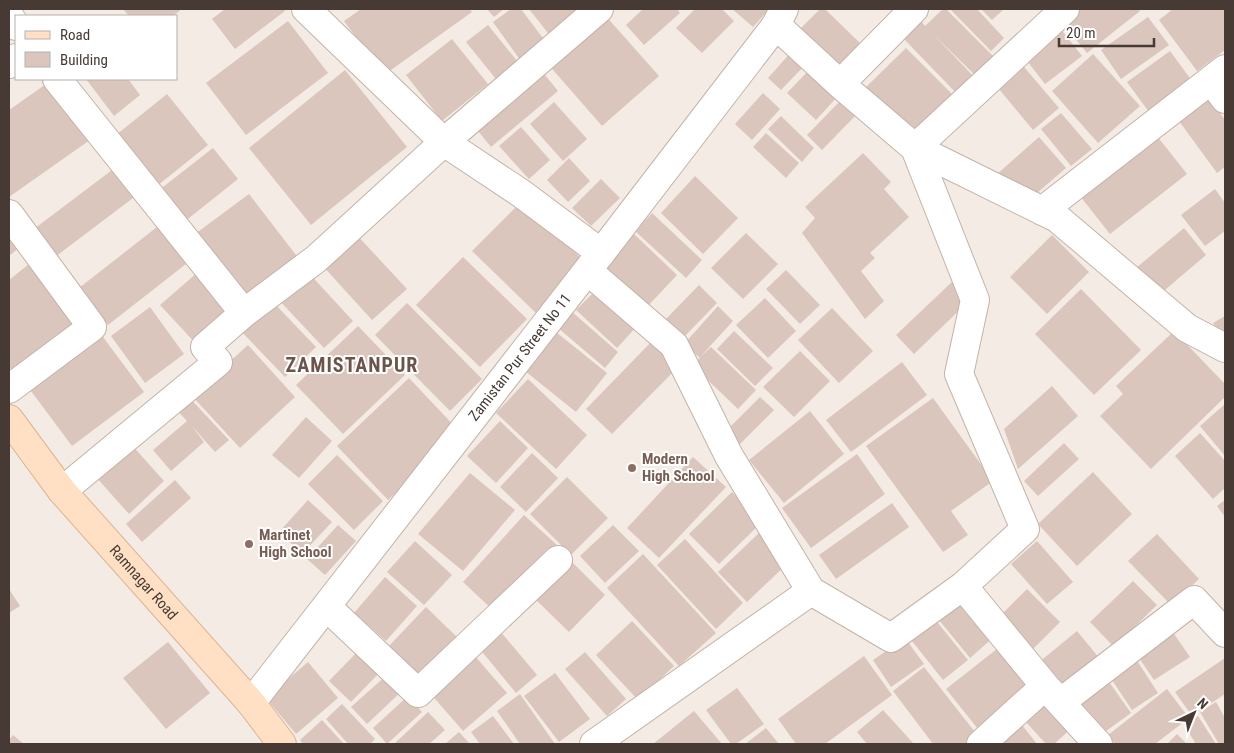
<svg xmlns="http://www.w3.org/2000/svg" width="1234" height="753" font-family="'Roboto Condensed',sans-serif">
	<rect width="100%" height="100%" fill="#f4ebe5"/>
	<path fill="#dac6bc" d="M123,9H182L173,16H129Z
		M225,9H283L285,11L235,49L212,19Z
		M361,9H469L472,12L384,75L344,21Z
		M487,9H504L494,17Z
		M511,9H521L548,45L523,64L493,22Z
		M529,9H587L551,37Z
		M643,9H677L680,13L644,45L626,25Z
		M695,9H722L734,21L702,53L676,28Z
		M732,9H769L753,27Z
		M820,9H825L863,46L836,72L796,33Z
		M943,9H946L997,60L979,79L933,34L978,81L961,98L903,38L921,21L925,26Z
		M950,9H977L1004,38L991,51Z
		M981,9H1004L992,20Z
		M1080,9H1138L1140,11L1087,53L1062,22Z
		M1173,9H1225V50L1197,71L1159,20Z
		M604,14L659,76L602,126L547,63Z
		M1148,17L1169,45L1121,79L1101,50Z
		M288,21L328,73L246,135L206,83Z
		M488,25L522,67L500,84L466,42Z
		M1060,28L1082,56L1045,84L1024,57Z
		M452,39L488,84L442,121L406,75Z
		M906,48L952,94L911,134L865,88Z
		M793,50L807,63L781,90L768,78Z
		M1170,51L1192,81L1149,112L1127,82Z
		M1093,54L1140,106L1098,143L1052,91Z
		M1019,61L1059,108L1033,130L994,83Z
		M811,68L839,95L816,120L787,93Z
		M345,70L407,147L311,225L249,148Z
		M541,70L558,91L491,147L474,126Z
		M86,79H128L140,95L114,116Z
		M49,82L90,140L9,197V110Z
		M763,93L780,109L752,140L735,124Z
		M167,94L208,145L157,186L116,135Z
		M1209,98L1225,120V167L1217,173L1179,121Z
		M842,99L857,114L822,150L807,135Z
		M554,102L587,139L563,161L530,124Z
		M1061,113L1092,149L1071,166L1041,129Z
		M781,116L814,148L802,162L768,129Z
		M521,127L550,160L529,179L499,146Z
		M766,133L799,163L786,178L753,147Z
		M1157,136L1187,174L1110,234L1080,196Z
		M1039,137L1066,168L1029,200L996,175Z
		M213,148L238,179L179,226L154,194Z
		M863,153L891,182L884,189L909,217L870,253L875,258L861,271L884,301L865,319L802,233L815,218L805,207Z
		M569,158L590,181L568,202L547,180Z
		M116,167L137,195L51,260L30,232Z
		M695,176L738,218L703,254L661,213Z
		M601,179L620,198L591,226L572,208Z
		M1215,189L1225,203V231L1205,246L1181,215Z
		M249,194L299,259L240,303L191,237Z
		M522,201L587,264L538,315L472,251Z
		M652,213L702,260L686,278L635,231Z
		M157,227L186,264L108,325L79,288Z
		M1184,228L1206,255L1159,295L1136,268Z
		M355,233L407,289L372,320L321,264Z
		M746,233L778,264L743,299L711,268Z
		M634,234L677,275L646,308L602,267Z
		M9,235L19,248L9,256Z
		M1052,235L1089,272L1047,314L1010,277Z
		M463,257L527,319L480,367L416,305Z
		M29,264L75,325L13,372L9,366V280Z
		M306,270L353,321L324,348L277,298Z
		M786,270L820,305L800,324L766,289Z
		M198,272L234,313L198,346L160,305Z
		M954,280L972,298L914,354L896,335Z
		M699,285L717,303L683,338L664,321Z
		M599,287L639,324L617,348L576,310Z
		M1081,289L1141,350L1094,395L1035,334Z
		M765,298L796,331L768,358L736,325Z
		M271,300L316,347L285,377L239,329Z
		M407,303L482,379L450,411L375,335Z
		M718,306L733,321L701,356L711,347L756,390L738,409L692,365L700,358L684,344Z
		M150,307L184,354L145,383L111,336Z
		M832,308L873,351L839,383L798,340Z
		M571,311L618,352L605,368L557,327Z
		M1225,316V342L1213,323Z
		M358,326L405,375L343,434L296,385Z
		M551,328L607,373L576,412L520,367Z
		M734,331L773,368L755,386L717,349Z
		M1174,331L1225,384V397L1151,469L1100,416L1123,394L1116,386Z
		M100,333L144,392L72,446L28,387Z
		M655,338L681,364L612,434L586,409Z
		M248,345L295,397L240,448L192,396Z
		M800,351L830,381L794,417L763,387Z
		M902,362L927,395L851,452L826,420Z
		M409,378L460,432L388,500L337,446Z
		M528,379L587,435L556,469L496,413Z
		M1052,386L1078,416L1018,469L1004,429Z
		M186,394L229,440L215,452L191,425L204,442L171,471L153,450L187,421L173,406Z
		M760,397L774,410L740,444L726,431Z
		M933,398L993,481L951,511L968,535L943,552L866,446Z
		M1225,404V456L1200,426Z
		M810,411L844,454L784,503L749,460Z
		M306,417L332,441L299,478L272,455Z
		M500,421L528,448L496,483L467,456Z
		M1200,433L1225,461V488L1213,499L1175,456Z
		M130,443L164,481L129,514L95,476Z
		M1064,443L1079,459L1038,496L1024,481Z
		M532,453L558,478L526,512L500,487Z
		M857,454L885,494L811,548L782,508Z
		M337,455L383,501L354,530L308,484Z
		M693,457L726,487L659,558L627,528Z
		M1093,472L1132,514L1077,566L1038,524Z
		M470,473L515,510L463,571L418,534Z
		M567,477L608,518L571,555L530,514Z
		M175,480L191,498L142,542L126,524Z
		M732,492L762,522L719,564L689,534Z
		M308,500L332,522L302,554L279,532Z
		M1225,500V517L1217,506Z
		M892,503L909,527L836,579L819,555Z
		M524,515L557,545L496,613L463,582Z
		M338,525L356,541L325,575L307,559Z
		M613,525L639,551L605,583L580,556Z
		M760,532L789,562L747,602L718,572Z
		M1157,534L1199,579L1171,605L1128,561Z
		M685,539L743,603L716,629L657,565Z
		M415,541L452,575L424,605L387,572Z
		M1037,541L1073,582L1047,604L1011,564Z
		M643,554L716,633L679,666L607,588Z
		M569,559L605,595L569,632L532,596Z
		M385,577L417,606L386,641L354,613Z
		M1133,581L1157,605L1114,647L1090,622Z
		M9,589L20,606L9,613Z
		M1027,589L1060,622L1029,653L996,620Z
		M960,594L995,636L970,658L935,615Z
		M426,607L460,640L422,680L388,647Z
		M933,617L968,660L943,680L908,636Z
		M632,621L674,666L638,700L596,655Z
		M500,631L537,675L516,693L479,648Z
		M1077,631L1100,659L1060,691L1038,663Z
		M1172,631L1190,657L1154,680L1137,655Z
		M905,638L924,664L891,687L873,660Z
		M168,642L210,693L166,729L123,678Z
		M1002,645L1038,689L982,734L946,689Z
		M360,649L382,670L351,702L329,681Z
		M585,652L626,699L607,716L565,669Z
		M474,655L507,693L463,731L430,693Z
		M864,656L892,695L825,744H796L778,719Z
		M1134,656L1158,693L1132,710L1108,674Z
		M1225,658V694L1192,716L1175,692Z
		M308,662L338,698L296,734L266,698Z
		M924,667L978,736L967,744H933L893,691Z
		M555,673L590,719L559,742L524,696Z
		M388,674L403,690L367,724L351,707Z
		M1107,679L1131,713L1095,739L1071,706Z
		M737,688L764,724L736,744H731L706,710Z
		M1167,689L1189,718L1155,744H1115L1108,735Z
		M520,694L555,744H520L497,711Z
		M408,696L422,712L387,744L373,728Z
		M1051,700L1074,726L1054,744H1046L1026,722Z
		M1216,702L1225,718V744H1219L1200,712Z
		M342,704L375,739L370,744H348L326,719Z
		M883,710L914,744H867L857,732Z
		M694,711L722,744H653Z
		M428,712L445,730L429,744H394Z
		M493,716L514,744H480L471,732Z
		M1198,716L1216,744H1196L1184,725Z
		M322,720L344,744H303L300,740Z
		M1022,725L1037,744H999Z
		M766,728L779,744H745Z
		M459,732L470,744H445Z
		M1177,734L1187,744H1167Z
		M13,735L24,744H9V740Z"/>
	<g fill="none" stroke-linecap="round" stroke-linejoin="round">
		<g stroke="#c3b3a9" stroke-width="30">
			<path id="minor" d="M306,9L444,142L522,194L601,253
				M9,16L16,26
				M776,25L840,84L915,148L1057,218L1187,328L1225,348
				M9,64L16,58
				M57,79L244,313
				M1211,80L1225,99
				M840,84L914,9
				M1042,211L1225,69
				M9,214L92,327L9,389
				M588,271L674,345L729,456L811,591L891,638L963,586L1045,686L1098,744
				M62,491L218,362L205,347L244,313L316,259L444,142L599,9
				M963,586L1025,529L959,374L975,300L915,148L1065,9
				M327,607L418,693L558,560
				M1061,702L1194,600L1225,633
				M594,744L811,591
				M981,744L1045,686"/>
		</g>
		<g stroke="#c3b3a9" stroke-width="30">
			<g id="tertiary">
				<path id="s1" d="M251,703L601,253L776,25L784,9"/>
			</g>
		</g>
		<g stroke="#dcb392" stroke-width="30">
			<g id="secondary">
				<path id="s2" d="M9,419L62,491L251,703L282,744"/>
			</g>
		</g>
		<use href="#minor" stroke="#fff" stroke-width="28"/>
		<use href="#tertiary" stroke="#fff" stroke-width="28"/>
		<use href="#secondary" stroke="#ffe0c4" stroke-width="28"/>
	</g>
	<g fill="#8d6e63" stroke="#fff" stroke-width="2">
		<circle cx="632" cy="468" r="5"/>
		<circle cx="249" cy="544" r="5"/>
	</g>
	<g text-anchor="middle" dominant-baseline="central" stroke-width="4" stroke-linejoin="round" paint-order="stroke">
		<g font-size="15" fill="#473a34" stroke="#fff">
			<text stroke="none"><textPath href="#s1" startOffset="438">Zamistan Pur Street No 11</textPath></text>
			<text stroke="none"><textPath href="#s2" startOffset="212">Ramnagar Road</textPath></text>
		</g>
		<g font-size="15" font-weight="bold" fill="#785e54" stroke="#fff" text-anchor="start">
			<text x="642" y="459">Modern<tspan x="642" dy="17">High School</tspan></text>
			<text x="259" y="535">Martinet<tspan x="259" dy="17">High School</tspan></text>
		</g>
		<g font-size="20" font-weight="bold" letter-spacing="1" fill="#6b544a" stroke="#fff">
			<text x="352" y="365">ZAMISTANPUR</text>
		</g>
	</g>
	<rect width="1234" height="753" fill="none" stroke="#473a34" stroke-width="20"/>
	<rect x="15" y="15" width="162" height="65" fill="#ffffff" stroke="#b5b0ae"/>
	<rect x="25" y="31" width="25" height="8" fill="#ffe0c4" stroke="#b5b0ae"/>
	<text x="60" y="40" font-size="15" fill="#473a34">Road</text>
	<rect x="25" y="52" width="25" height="15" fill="#dac6bc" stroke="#b5b0ae"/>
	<text x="60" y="65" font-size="15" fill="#473a34">Building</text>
	<g transform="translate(1194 713) rotate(43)" stroke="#ffffff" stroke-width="4" paint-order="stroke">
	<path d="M0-4L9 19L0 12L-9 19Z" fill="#473a34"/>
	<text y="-8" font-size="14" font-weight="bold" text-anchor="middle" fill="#473a34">N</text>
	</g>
	<path d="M1059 38v8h95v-8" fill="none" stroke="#473a34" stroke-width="2.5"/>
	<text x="1066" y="38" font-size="15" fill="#473a34" stroke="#ffffff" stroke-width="4" paint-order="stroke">20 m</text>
</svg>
